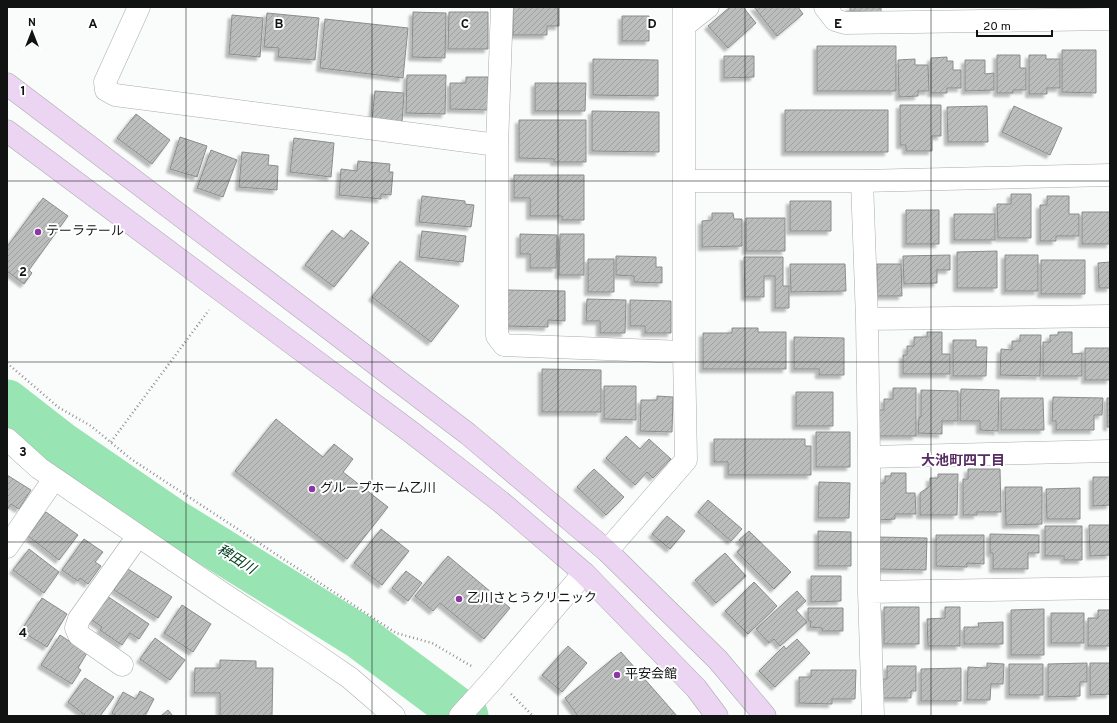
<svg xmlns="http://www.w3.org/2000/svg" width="1117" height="723" font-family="Overpass,'Noto Sans JP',sans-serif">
	<defs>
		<pattern id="building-hatch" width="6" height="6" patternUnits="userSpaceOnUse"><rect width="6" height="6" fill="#babdbb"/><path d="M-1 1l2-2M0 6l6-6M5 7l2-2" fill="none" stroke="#9fa1a0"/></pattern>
		<filter id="shadow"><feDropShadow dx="-3.5" dy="3.5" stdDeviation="1" flood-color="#0004"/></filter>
	</defs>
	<rect width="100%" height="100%" fill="#f9fcfa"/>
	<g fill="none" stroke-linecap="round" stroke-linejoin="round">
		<path stroke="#98e4b2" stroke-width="45" d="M7,402L61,444L173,521L360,637L466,716"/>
	</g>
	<path fill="url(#building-hatch)" stroke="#8a8d8b" filter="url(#shadow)" d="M513,7H559V26H547V35H513Z
		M730,7H743L756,23L728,48L708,26Z
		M754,7H798L803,14L777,36Z
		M850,7H881V12L850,11Z
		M413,12L446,13L445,58L412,57Z
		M449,12H488V49H448Z
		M267,13L319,18L315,60L278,57L279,48L264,47Z
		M232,15L263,18L260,57L229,54Z
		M622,16H649V41H622Z
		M325,19L408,28L403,78L320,68Z
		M817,46H896V91H817Z
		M1062,50H1096V93L1062,92Z
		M997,55H1020V68H1026V90H1013V93H997Z
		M1029,55H1046V59H1060V88H1047V94H1029Z
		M724,56H754V77L724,78Z
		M947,57V61H953V70H961V88H947V93H931V58Z
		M593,59L658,60V96L593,95Z
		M915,59V65H928L929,91H918V96L899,97L898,60Z
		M965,60H985V74L994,73V90L965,91Z
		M407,75H446L445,114L406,113Z
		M466,77H488V110L450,109V83H466Z
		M535,83H586L585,111H535Z
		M375,91L404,93L402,122L372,120Z
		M900,105H941V136H932V151H906V145H900Z
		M987,106L988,142H948L947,107Z
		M1014,106L1062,128L1050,155L1002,132Z
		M785,110H888V152H785Z
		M592,111L659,112V152L592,151Z
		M136,114L170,140L152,164L117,138Z
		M519,120H586V162H554V159L519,158Z
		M180,137L207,146L197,177L170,169Z
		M294,138L334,143L331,177L290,172Z
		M211,150L237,160L223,197L197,188Z
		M242,152L269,155L268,165L278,166L277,190L239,187Z
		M358,161L390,164L389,172H393L391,195L381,194V199L339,195L341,169L357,171Z
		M514,175H584V220H562V216H530V198H514Z
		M1011,194H1031V238H998L997,204H1011Z
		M422,196L465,201V204L474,205L471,227L419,222Z
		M1047,196H1069V214H1079V236H1056V241H1040V205H1047Z
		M43,198L68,216L29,270L32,273L24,284L7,271V247Z
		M790,201H831V231H790Z
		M906,210H939V244H906Z
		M1082,212H1110V244H1082Z
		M712,213H733L734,219H742V246L702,247V221L712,220Z
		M954,214H995V240H954Z
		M746,218H785V251H746Z
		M332,230L344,239L351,230L369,243L334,287L305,265Z
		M422,231L466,236L463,262L419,257Z
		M520,234L557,235L556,268H530V254H520Z
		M560,234H584V275H559Z
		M997,251V288H957V252Z
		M950,255V270H937V283L904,284L903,256Z
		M1005,255H1038V291H1005Z
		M616,256L656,257V267H662V283L634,282V276L616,275Z
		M744,257H783V286H789V308H775V276H764V297H745Z
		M588,259H614V292H588Z
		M1041,260H1085V294H1041Z
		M400,261L459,306L431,342L372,297Z
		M1110,262V288H1099L1098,263Z
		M790,264H845L846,291L791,292Z
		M877,264H901L902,296H877Z
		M507,290L565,291V321L548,320V327L507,326Z
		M587,299L626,300L625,333H600V321H586Z
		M630,300L671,301V333H645V326H630Z
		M732,328H758V332H786V369H703V333H732Z
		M927,332H942V354H950V374H903V355H907V346H914V337H927Z
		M1058,332H1072V354L1082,353V376H1043V342H1050V335H1058Z
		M1020,335H1041L1040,376L1000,375L1001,349L1012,350V341H1020Z
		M794,337L844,338V375H819V369H794Z
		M953,340H976V347H987L986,376H953Z
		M1085,348H1110V380H1085Z
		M542,369L601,370V412H542Z
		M604,386H636V420L604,419Z
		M893,388H916V436H879V410H884V399H893Z
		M961,389L999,390L998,431L980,430V421H960Z
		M921,390L958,391V421H942V434L918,433L919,417H921Z
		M796,392H833V426H796Z
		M657,396L673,397L672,432L640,431L641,400H657Z
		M1053,397L1103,398L1102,415H1094V430H1056V421H1052Z
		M1001,398H1043L1044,430H1001Z
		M1107,398H1110V427H1107Z
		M276,419L323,457L334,444L353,459L343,472L388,507L347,559L235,471Z
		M816,432H850V467H816Z
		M626,436L640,449L649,439L671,459L653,478L647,472L635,485L606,458Z
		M714,439H805V446H811V475H728V462H714Z
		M594,469L624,497L606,515L577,487Z
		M968,469H1000L1001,512H977V515H963V479H968Z
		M891,473H906V493H915L916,514H895V519L878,520V483H885V476H891Z
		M938,474H958L957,515H920V493L930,486V478H938Z
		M7,475L31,490L19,509L11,504L7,510Z
		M1093,477H1110V505L1093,506Z
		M819,482L850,483L849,518H818Z
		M1005,487H1042V524L1006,525Z
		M1080,488V519H1047L1046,489Z
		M708,500L742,529L731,541L698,512Z
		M46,512L78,535L59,560L28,536Z
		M667,516L685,531L670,549L652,534Z
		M1089,525H1110V555L1090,556Z
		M1045,526H1082V560H1064V556H1045Z
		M381,529L409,551L382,585L354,563Z
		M749,531L791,572L774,589L737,552L744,544L739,540Z
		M818,531L851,532V566H818Z
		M990,534L1039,535V553H1028V569H993V553H990Z
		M936,535H984V564L967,563V567L936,566Z
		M878,537L927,538L926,570L877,569Z
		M84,539L103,552L95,562L101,566L88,584L80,578L78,581L62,570Z
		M29,549L59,572L44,593L13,570Z
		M725,553L746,576L716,603L695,580Z
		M448,556L510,608L484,639L440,603L433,611L415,596Z
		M128,569L172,597L158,618L114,590Z
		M406,571L422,583L408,601L392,588Z
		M811,576H841V601L811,602Z
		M754,582L777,606L748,634L725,611Z
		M797,591L806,601L796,610L807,622L780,646L774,639L769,643L756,629Z
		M107,596L149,624L139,639L130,633L122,645L100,630L102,627L92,620Z
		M42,598L67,614L47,647L21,631Z
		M182,605L211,624L193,652L164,633Z
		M884,607H919V644H884Z
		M945,607H960V646H928L927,619L945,618Z
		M808,608H843V631H822V628L810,627L811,621H808Z
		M1044,609V655H1011V610Z
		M1098,610H1110V646H1088V618H1098Z
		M1051,613H1084V643H1051Z
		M1003,622V644H964V627H979L978,623Z
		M60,635L87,653L78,668L81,670L72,684L41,665Z
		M155,638L185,660L170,680L140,659Z
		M797,639L810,653L775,687L759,671L784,646L786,649Z
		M568,646L587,663L562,692L542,675Z
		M621,652L677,716H578L565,698Z
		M220,660L256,661V668H273L272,716H220V693H194L195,668H220Z
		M987,663L1004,664L1003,684H991L990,700H967L968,667L987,668Z
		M1087,663V682H1080V696L1048,697V664Z
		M1090,663H1110V694L1090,695Z
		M1009,664H1043V695H1009Z
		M887,666H916V691H911V698H883V679H887Z
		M961,668V701H921V669Z
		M811,670H856L855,699H832V704L799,703V677H811Z
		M85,678L114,697L100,716H86L68,702Z
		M140,691L154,699L145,716H117L112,713L123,692L136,699Z
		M168,710L173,716H161Z"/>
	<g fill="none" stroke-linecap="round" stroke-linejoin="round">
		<g stroke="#a9acaa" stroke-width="23">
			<path id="street" d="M139,7L105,82L106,90L115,95L497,145
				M502,7L497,145V336L504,345L684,352
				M825,7L835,20L845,23L1110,19
				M684,26L708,7
				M684,181H862L1110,175
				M862,181L867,319L869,457V592L873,716
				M867,319L1110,316
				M7,439L39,468L222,593L312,652L350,678L394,716
				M869,457L1110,451
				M7,547L54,479
				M607,551L686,460L684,352V7
				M869,592L1110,588
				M122,665L79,635L76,628L79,619L138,536
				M460,716L489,684L584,573"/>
		</g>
		<g stroke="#a9acaa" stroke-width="23">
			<path id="secondary" d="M7,84L468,434L607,551L718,660L765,716
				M7,131L411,432L501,502L584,573L696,688L717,716"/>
		</g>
		<path stroke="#8f9190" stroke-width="2.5" stroke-dasharray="1 3" stroke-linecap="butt" d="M7,363L58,407L91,426L131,459L396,633L432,643L473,667
			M111,442L209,310
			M511,694L533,716"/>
		<use href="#street" stroke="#fff" stroke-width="22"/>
		<use href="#secondary" stroke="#ebd5f2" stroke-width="22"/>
	</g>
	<path fill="none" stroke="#111212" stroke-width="1" stroke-opacity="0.55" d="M186,7V716M372,7V716M558,7V716M745,7V716M931,7V716M7,181H1110M7,362H1110M7,542H1110"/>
	<g fill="#8c36a4" stroke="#fff" stroke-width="1.5">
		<circle cx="38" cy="232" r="4"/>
		<circle cx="312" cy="489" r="4"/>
		<circle cx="459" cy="599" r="4"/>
		<circle cx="617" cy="675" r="4"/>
	</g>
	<g text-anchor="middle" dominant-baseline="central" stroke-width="4" stroke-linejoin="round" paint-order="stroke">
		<g font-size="13" fill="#111212" stroke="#fff" text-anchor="start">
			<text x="46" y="232">テーラテール</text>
			<text x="320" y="489">グループホーム乙川</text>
			<text x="467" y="599">乙川さとうクリニック</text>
			<text x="625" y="675">平安会館</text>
		</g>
		<g font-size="14" font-weight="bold" fill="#562c62" stroke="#fff">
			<text x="963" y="461">大池町四丁目</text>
		</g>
		<g font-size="14" font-style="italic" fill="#034122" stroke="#fff">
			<text transform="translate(236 560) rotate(32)">稗田川</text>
		</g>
	</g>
	<g font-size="13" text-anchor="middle" font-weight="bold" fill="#111212" stroke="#fff" stroke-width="4" stroke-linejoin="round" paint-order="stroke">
		<text x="93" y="28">A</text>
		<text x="279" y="28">B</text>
		<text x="465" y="28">C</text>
		<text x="652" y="28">D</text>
		<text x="838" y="28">E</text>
		<text x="23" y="95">1</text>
		<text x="23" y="276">2</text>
		<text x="23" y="456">3</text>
		<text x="23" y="637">4</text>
	</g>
	<rect width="1117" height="723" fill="none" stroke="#111212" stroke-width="16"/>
	<g transform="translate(32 32)" stroke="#ffffff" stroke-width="3" paint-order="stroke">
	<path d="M0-3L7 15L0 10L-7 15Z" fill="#111212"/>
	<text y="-6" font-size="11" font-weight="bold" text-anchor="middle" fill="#111212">N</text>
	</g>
	<path d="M977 30v6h75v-6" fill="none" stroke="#111212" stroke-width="2"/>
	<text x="983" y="30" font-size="12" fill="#111212" stroke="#ffffff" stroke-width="3" paint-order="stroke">20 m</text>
</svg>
